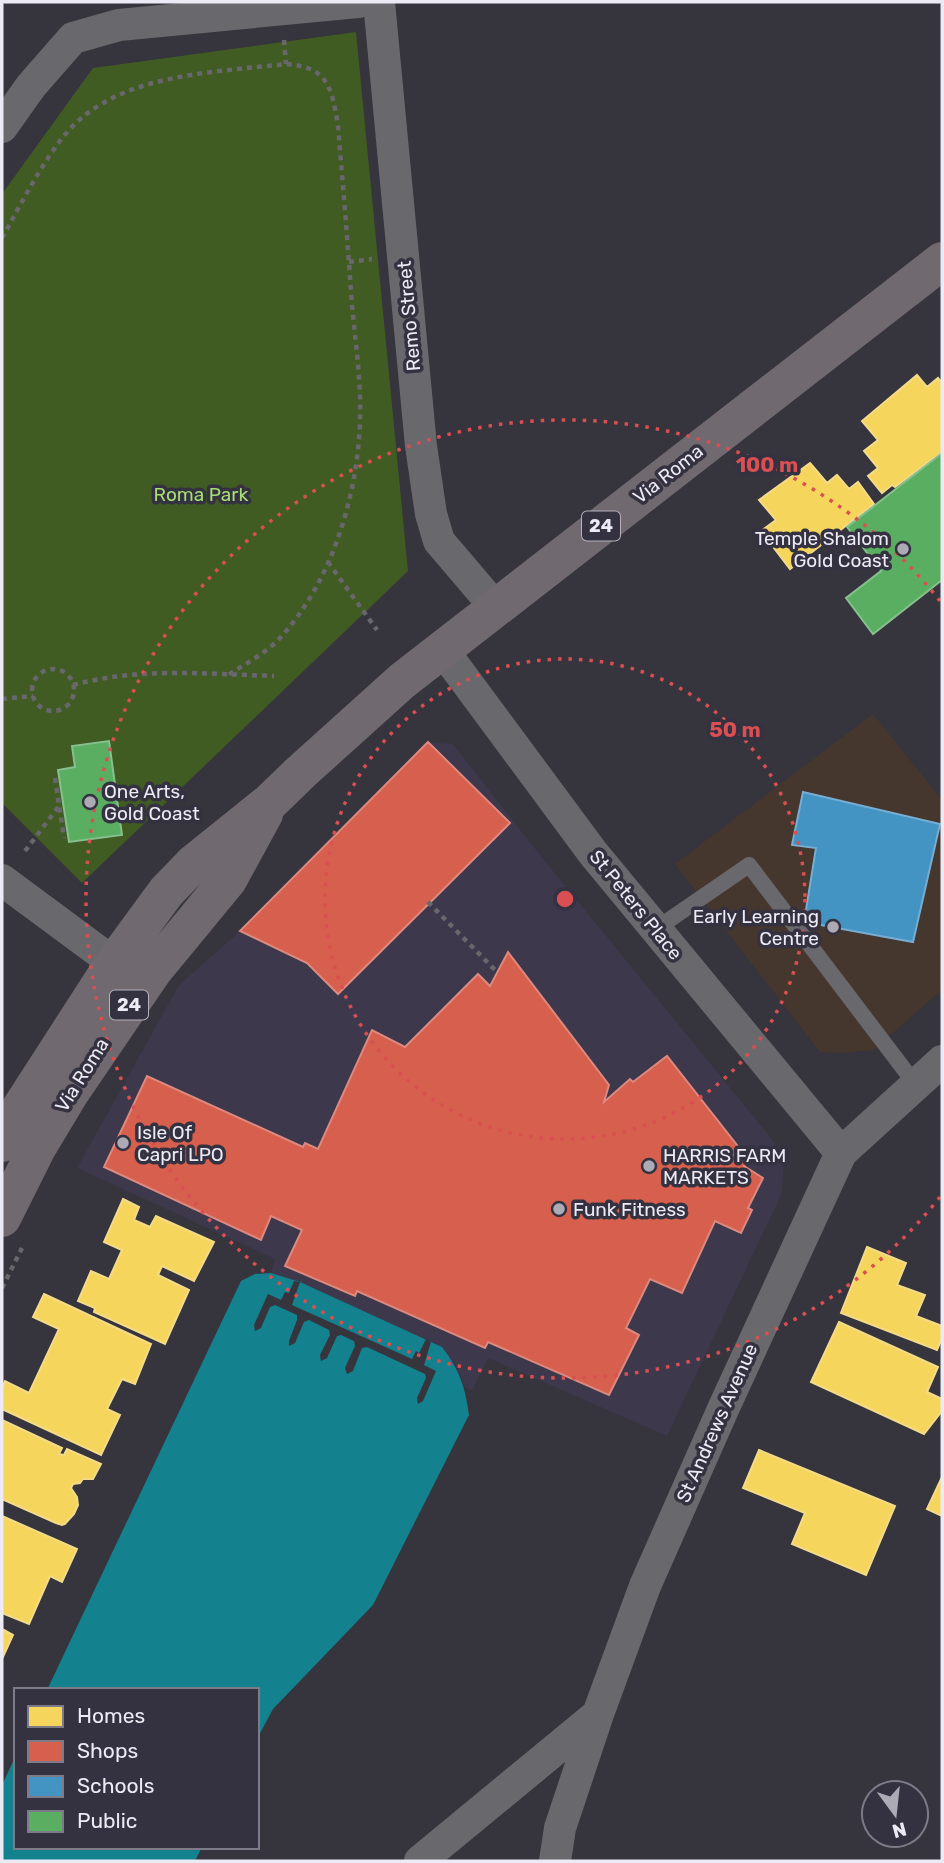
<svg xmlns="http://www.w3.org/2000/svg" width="944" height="1863" font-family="Rubik,sans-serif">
	<rect width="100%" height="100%" fill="#36343c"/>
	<path fill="#3d384c" d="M428,742L453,744L532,845L784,1154L782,1193L667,1436L488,1358L472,1391L465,1387L456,1365L301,1283L271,1273L275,1259L77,1168L179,985L240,931Z"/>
	<path fill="#46372e" d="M873,714L942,800V990L873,1050L841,1053L820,1052L675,864Z"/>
	<path fill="#405c23" d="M356,32L408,571L82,883L2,803V194L93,68Z"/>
	<path fill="#13818e" d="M271,1273L300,1282L442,1347C460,1371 465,1386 469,1415L373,1605L273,1709L257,1739V1690H47L241,1281L255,1274Z
		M16,1755V1847H202L195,1861H2V1785Z"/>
	<path fill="#36343c" d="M294,1281L300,1282L292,1305L412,1359L416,1351L419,1353L426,1339L431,1342L424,1365L436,1371L423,1401L418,1404L417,1398L426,1378L425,1374L367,1347L362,1348L353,1371L347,1374L345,1368L355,1346L354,1341L341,1335L337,1336L327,1358L321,1361L320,1355L330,1335L329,1330L309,1320L304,1322L295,1343L289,1346V1341L297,1320V1315L275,1305L270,1307L261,1328L255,1331L254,1325L268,1294L281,1300L285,1292L289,1293Z"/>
	<path fill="#f6d55c" stroke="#f3db8a" stroke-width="2" d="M917,375L927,387L938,378L942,383V452L895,487L892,485L882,493L868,476L878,468L864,451L878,440L862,421Z
		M810,463L827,483L837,475L849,489L858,482L874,504L790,569L761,531L776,520L759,500Z
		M123,1199L139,1207L134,1220L150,1227L156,1216L214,1242L194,1281L162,1266L158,1275L189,1290L165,1344L94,1312L95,1308L78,1301L91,1271L109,1279L122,1250L104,1242Z
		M867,1247L906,1263L897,1285L925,1295L916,1316L942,1326V1338L937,1350L841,1313Z
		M44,1294L151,1344L135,1384L122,1379L107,1409L120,1415L101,1455L2,1409V1388L5,1381L29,1393L59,1329L33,1317Z
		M839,1322L938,1367L927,1392L942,1399V1411L924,1434L811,1382Z
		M2,1420L62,1448L59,1454L64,1455L67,1449L101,1464L93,1479H83L80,1483L73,1484L71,1488L77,1497L78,1505L74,1514L65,1524L62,1525L56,1523L2,1499Z
		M759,1450L895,1506L866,1575L792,1544L805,1513L743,1488Z
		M942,1477V1516L927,1509Z
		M2,1516L77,1549L62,1582L50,1576L29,1624L2,1613Z
		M2,1629L13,1635L2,1659Z"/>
	<path fill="#d6604d" stroke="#dd897f" stroke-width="2" d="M428,742L510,823L338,994L307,963L240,931Z
		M508,952L609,1085L604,1102L630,1079L633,1082L667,1056L748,1159L744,1166L763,1178L748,1208L752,1210L741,1233L715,1221L682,1293L650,1279L626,1328L639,1335L609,1395L488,1342L485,1348L357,1291L355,1296L285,1266L302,1230L271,1216L261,1240L104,1167L147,1076L303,1147L305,1143L318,1149L372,1030L405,1047L478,974L490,986Z"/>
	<path fill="#4393c3" stroke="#76add2" stroke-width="2" d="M803,792L940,824L913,942L804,922L816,848L792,845Z"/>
	<path fill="#5aae61" stroke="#86c08d" stroke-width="2" d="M942,453V580L873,634L846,598L881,571L847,527Z
		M109,741L122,835L69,842L58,770L75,767L72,746Z"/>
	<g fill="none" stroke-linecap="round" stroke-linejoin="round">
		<path stroke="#68676c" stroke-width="4.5" stroke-dasharray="5 5" stroke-linecap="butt" d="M284,40L286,64
			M2,238C21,204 39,168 63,137C114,73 211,73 286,64C329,67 332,89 338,126C343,186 348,246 352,306C355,336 359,366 360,396C363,478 337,576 280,638C266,653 245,664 228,675
			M349,262L372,259
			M328,562L377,630
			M32 690a21 21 0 1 1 42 0a21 21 0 1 1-42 0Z
			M73,685C140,667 206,674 274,676
			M2,699L33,696
			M55,778L64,838
			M25,851L59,806
			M428,902L497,972
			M2,1288L22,1248"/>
		<path stroke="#69686d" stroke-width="16" d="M656,929L749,865L916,1085"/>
		<path stroke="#69686d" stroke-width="32" d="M379,2L421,446L431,514L439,541L496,608
			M2,127L31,86L73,38L119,25L358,2
			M442,649L593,853L841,1153
			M2,880L114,963
			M420,1861L597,1715
			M555,1861L560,1828L598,1714L645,1586L724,1407L841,1153L942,1061"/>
		<path stroke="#70696f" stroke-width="38" d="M2,1143L16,1115L114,963L166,892L194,863L270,802L301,772L402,681L942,261
			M2,1218L37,1148L70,1093L153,971L228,880L264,814"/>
	</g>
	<g fill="none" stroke="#da4f51" stroke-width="3.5" stroke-dasharray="3.5 7">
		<circle cx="565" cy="899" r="240"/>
		<path d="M940 1197A479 479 0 1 1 940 601"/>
	</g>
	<g fill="#acaab4" stroke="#343140" stroke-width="2.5">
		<circle cx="903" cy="549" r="7"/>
		<circle cx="90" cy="802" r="7"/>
		<circle cx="833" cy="927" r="7"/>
		<circle cx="123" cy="1143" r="7"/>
		<circle cx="649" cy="1166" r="7"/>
		<circle cx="559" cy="1209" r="7"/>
	</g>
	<g text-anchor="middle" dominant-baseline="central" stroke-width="7" stroke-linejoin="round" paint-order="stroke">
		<g fill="#343140" stroke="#b5b2be" stroke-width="2">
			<rect x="582" y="511.5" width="38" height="29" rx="5"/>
			<rect x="110" y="990.5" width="38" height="29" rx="5"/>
		</g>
		<g font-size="18" font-weight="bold" fill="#eceaf4">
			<text x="601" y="526">24</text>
			<text x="129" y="1005">24</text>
		</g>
		<g font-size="19" fill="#eceaf4" stroke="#343140">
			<text transform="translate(409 316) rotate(-95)">Remo Street</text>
			<text transform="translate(668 474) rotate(-38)">Via Roma</text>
			<text transform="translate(636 905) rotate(51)">St Peters Place</text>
			<text transform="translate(82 1075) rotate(-58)">Via Roma</text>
			<text transform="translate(717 1423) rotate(-66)">St Andrews Avenue</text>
		</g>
		<g font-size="19" fill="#a6de72" stroke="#343140">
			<text x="201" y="494">Roma Park</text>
		</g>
		<g font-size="19" fill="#eceaf4" stroke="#343140" text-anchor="start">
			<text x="889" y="538" text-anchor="end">Temple Shalom<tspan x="889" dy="22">Gold Coast</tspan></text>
			<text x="104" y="791">One Arts,<tspan x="104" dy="22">Gold Coast</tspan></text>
			<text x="819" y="916" text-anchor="end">Early Learning<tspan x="819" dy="22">Centre</tspan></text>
			<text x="137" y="1132">Isle Of<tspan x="137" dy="22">Capri LPO</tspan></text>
			<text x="663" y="1155">HARRIS FARM<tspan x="663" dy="22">MARKETS</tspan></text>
			<text x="573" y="1209">Funk Fitness</text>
		</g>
	</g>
	<circle cx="565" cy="899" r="10" fill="#da4f51" stroke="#343140" stroke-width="3.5"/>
	<g font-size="21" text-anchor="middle" font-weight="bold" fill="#da4f51" stroke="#343140" stroke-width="7" stroke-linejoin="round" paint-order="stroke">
		<text x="767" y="472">100 m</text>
		<text x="735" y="737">50 m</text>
	</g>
	<rect width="944" height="1863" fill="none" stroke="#eceaf4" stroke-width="7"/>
	<rect x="14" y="1688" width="245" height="161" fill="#343140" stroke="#7e7b88" stroke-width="2"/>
	<rect x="28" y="1706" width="35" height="21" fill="#f6d55c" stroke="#7e7b88" stroke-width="2"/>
	<text x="77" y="1723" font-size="21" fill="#eceaf4">Homes</text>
	<rect x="28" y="1741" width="35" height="21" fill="#d6604d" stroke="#7e7b88" stroke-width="2"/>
	<text x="77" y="1758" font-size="21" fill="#eceaf4">Shops</text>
	<rect x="28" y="1776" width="35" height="21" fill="#4393c3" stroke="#7e7b88" stroke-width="2"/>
	<text x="77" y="1793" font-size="21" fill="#eceaf4">Schools</text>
	<rect x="28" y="1811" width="35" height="21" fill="#5aae61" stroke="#7e7b88" stroke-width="2"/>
	<text x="77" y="1828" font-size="21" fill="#eceaf4">Public</text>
	<g transform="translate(895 1814) rotate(165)"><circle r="33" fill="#343140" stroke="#7e7b88" stroke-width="2"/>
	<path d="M0-5L12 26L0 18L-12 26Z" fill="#acaab4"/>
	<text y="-10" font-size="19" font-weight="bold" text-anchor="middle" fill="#eceaf4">N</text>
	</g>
</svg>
